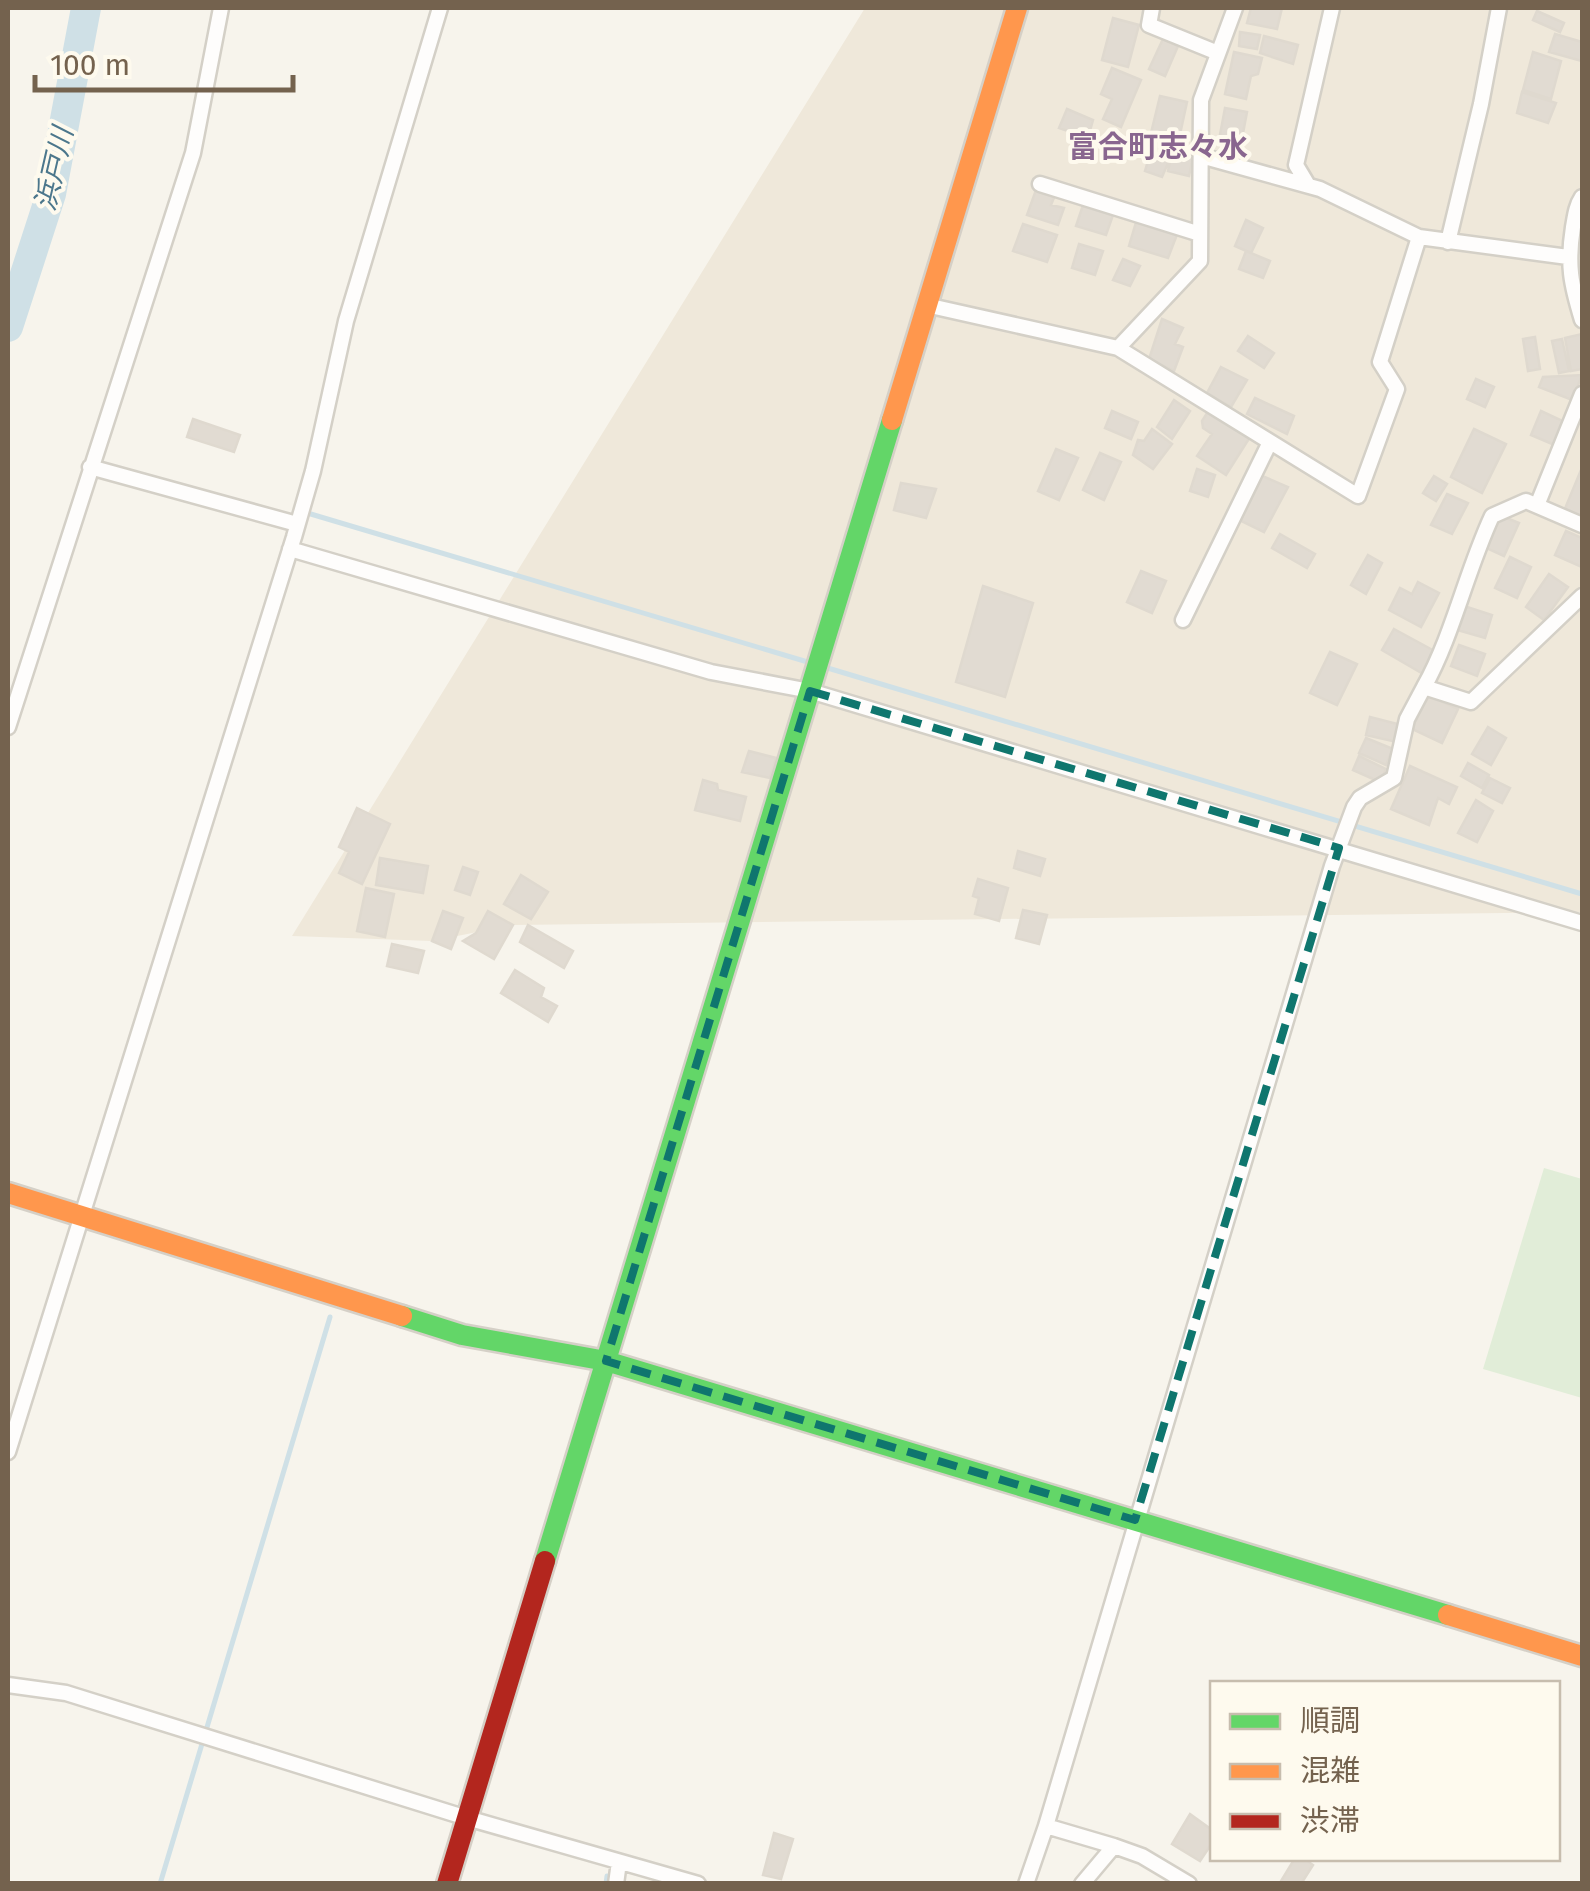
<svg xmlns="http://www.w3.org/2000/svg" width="1590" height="1891" font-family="'Fira Sans','Noto Sans JP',sans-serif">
	<rect width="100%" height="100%" fill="#f7f4ec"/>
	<path fill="#efe8da" d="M865,8H1582V912L513,925L432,941L292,936Z"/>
	<path fill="#e1edd8" d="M1544,1168L1582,1179V1398L1483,1369Z"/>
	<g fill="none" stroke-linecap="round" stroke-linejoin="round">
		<path stroke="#cfe0e6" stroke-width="5" d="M304,512L811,663
			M821,666L1582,894
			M160,1884L330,1317
			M606,1884L607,1876"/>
		<path stroke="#cfe0e6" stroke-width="30" d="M8,327L51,194L86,8"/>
	</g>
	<path fill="#e1dbd2" stroke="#dfd9cf" stroke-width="2.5" d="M1251,8H1282L1277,29L1247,23Z
		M1537,11L1564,23L1560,32L1533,20Z
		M1113,18L1139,25L1128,67L1102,60Z
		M1240,32L1260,35L1257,49L1239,46Z
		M1555,34L1582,42V61L1549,52Z
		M1264,36L1298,45L1293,64L1260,53Z
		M1163,39L1178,46L1165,76L1149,69Z
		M1234,52L1262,58L1258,74L1251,76L1246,99L1225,94Z
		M1533,52L1561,61L1551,99L1523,90Z
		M1112,68L1141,80L1121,127L1103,119L1112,99L1101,94Z
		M1522,92L1556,103L1548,123L1517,113Z
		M1160,96L1187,102L1179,139L1151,133Z
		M1225,108L1247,112L1241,144L1219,140Z
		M1067,109L1093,120L1088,138L1059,128Z
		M1173,147L1194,152L1189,176L1168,171Z
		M1151,151L1171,156L1162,177L1145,171Z
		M1036,190L1055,195L1051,205L1064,208L1058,225L1027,215Z
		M1083,205L1113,215L1106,235L1076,226Z
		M1137,219L1178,232L1168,258L1129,246Z
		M1246,220L1263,228L1251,253L1235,246Z
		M1023,224L1057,235L1047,262L1013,251Z
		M1079,244L1103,251L1095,275L1072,268Z
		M1246,251L1270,261L1263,278L1239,269Z
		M1123,259L1140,266L1130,286L1113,280Z
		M1162,319L1183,328L1175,344L1183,347L1174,371L1149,359Z
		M1582,334V369L1571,371L1565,338Z
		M1248,336L1274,353L1264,368L1238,351Z
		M1535,337L1540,369L1528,371L1523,339Z
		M1562,339L1569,371L1559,373L1552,341Z
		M1221,367L1247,380L1231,407L1207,393Z
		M1582,375L1572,400L1539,387L1543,377Z
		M1476,379L1494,387L1485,407L1467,399Z
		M1255,398L1294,416L1287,434L1247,414Z
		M1174,400L1190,411L1172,439L1157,427Z
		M1209,410L1250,437L1226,475L1197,456L1212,434L1203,428L1202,421Z
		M1112,411L1138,422L1131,439L1105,428Z
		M1541,411L1567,423L1557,446L1531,435Z
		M193,419L240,435L234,452L187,437Z
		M1152,429L1172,444L1153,469L1133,455L1138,440L1144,441Z
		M1474,429L1506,444L1482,493L1451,477Z
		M1056,449L1078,458L1059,500L1038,491Z
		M1100,453L1121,462L1104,500L1083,490Z
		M1197,469L1215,475L1208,497L1190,491Z
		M1581,470L1582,512L1580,518L1564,511Z
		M1260,475L1288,487L1264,532L1237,519Z
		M1434,476L1447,484L1436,501L1423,493Z
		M901,483L936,489L926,518L894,510Z
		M1447,494L1468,503L1452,534L1431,525Z
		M1499,515L1519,523L1504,556L1484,547Z
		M1566,531L1582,538V567L1555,555Z
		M1280,534L1315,554L1307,568L1272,548Z
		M1368,555L1382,563L1366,594L1351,585Z
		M1510,557L1531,567L1517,598L1495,588Z
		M1141,571L1166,581L1152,613L1127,602Z
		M1549,574L1568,587L1544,620L1526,607Z
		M1418,582L1439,593L1421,627L1389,610L1400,588L1412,594Z
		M983,586L1033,603L1005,697L956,682Z
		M1464,606L1492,615L1485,638L1457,630Z
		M1394,629L1438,653L1425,675L1382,650Z
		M1459,645L1485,654L1477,676L1451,666Z
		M1330,652L1357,664L1337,705L1310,693Z
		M1428,695L1458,709L1442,743L1412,729Z
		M1370,717L1401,725L1397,742L1366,735Z
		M1488,727L1506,738L1491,765L1472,754Z
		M1366,738L1393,749L1386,765L1359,753Z
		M749,751L776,758L770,778L742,772Z
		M1359,756L1386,769L1380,782L1353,770Z
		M1468,763L1489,775L1482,788L1461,776Z
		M1410,766L1457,787L1449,804L1438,798L1429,825L1391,809Z
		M1490,778L1510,788L1502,803L1482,793Z
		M703,780L717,784L718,790L746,797L740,821L695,810Z
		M1476,800L1493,811L1477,842L1458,833Z
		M357,808L390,824L362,884L339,873L349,852L339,847Z
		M1018,851L1045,859L1040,876L1014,868Z
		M380,858L428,866L423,893L376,885Z
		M463,867L478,872L470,895L455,890Z
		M521,875L548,892L531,919L504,904Z
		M978,879L1008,888L999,921L975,914L979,898L973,896Z
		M366,888L394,894L385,937L357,931Z
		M1023,910L1047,915L1039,944L1016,938Z
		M443,911L463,918L451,949L432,941Z
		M488,911L513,925L494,959L463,941L476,933Z
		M528,925L573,951L564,968L520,942Z
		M392,944L424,951L418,973L387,966Z
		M515,970L544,988L541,997L557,1006L548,1022L501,993Z
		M1190,1814L1212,1830V1843L1200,1861L1172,1844Z
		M774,1833L793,1839L781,1879L763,1875Z
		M1295,1858H1303L1313,1865L1301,1884H1286L1281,1881Z"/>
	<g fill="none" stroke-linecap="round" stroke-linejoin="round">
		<g stroke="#d4d0c7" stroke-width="19">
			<path id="street" d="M1152,8L1149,25L1218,53
				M1201,156L1320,189L1419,237L1568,257
				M1040,184L1200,234
				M1308,185L1296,165L1332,8
				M1582,197C1576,206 1575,216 1573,227C1567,265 1571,284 1582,320
				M1448,242L1481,104L1499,8
				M926,305L1118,348L1358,496L1397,389L1380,362L1419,237
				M1118,348L1200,261L1201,100L1235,8
				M90,467L297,524
				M1538,503L1582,394
				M290,549L711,672L810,691L1582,923
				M1183,620L1270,442
				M1424,687C1453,635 1466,572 1492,516L1526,501L1582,525
				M8,727L193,153L221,8
				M8,1452L294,537L313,471L346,321L440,8
				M8,1685L66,1693L467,1818L698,1884
				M1046,1826L1114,1846
				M616,1884L619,1862
				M1026,1884L1046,1826L1332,866L1354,807L1360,798L1394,778L1407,719L1424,687L1471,702L1582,596
				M1082,1884L1114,1846L1142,1856L1189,1884"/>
		</g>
		<g stroke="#d5d0c7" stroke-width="25">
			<path id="fast" d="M402,1316L462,1335L606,1361L1448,1615
				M545,1561L892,420"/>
		</g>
		<g stroke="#d5d0c7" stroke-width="25">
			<path id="slow" d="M892,420L1017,8
				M8,1193L402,1316
				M1448,1615L1582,1656"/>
		</g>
		<g stroke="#d5d0c7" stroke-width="25">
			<path id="jam" d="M447,1884L545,1561"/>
		</g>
		<use href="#street" stroke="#fefdfc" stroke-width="14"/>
		<use href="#fast" stroke="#63d668" stroke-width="20"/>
		<use href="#slow" stroke="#ff974d" stroke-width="20"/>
		<use href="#jam" stroke="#b3261e" stroke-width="20"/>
	</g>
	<path fill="none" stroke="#0f766e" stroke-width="8" stroke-dasharray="20 12" stroke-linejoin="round" d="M810,691L1339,848L1135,1520L606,1361Z"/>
	<g text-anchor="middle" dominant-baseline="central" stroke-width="8" stroke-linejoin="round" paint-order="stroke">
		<g font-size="28" font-style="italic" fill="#4c778c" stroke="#fefaee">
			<text transform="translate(54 169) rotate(-77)">浜戸川</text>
		</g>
		<g font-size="30" font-weight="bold" fill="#89668f" stroke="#fefaee">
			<text x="1158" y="147">富合町志々水</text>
		</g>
	</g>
	<rect width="1590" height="1891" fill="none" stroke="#74624e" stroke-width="20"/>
	<rect x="1210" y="1681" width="350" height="180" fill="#fefaee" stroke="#c7bdae" stroke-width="2.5"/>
	<rect x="1230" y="1714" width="50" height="15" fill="#63d668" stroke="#c7bdae" stroke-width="2.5"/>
	<text x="1300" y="1731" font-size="30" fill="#74624e">順調</text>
	<rect x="1230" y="1764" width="50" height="15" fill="#ff974d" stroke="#c7bdae" stroke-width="2.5"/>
	<text x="1300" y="1781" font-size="30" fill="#74624e">混雑</text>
	<rect x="1230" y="1814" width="50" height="15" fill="#b3261e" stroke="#c7bdae" stroke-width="2.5"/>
	<text x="1300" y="1831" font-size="30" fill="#74624e">渋滞</text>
	<path d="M35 75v15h258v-15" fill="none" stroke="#74624e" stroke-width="5"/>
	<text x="50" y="75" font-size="30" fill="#74624e" stroke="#fefaee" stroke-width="8" paint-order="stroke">100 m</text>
</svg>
